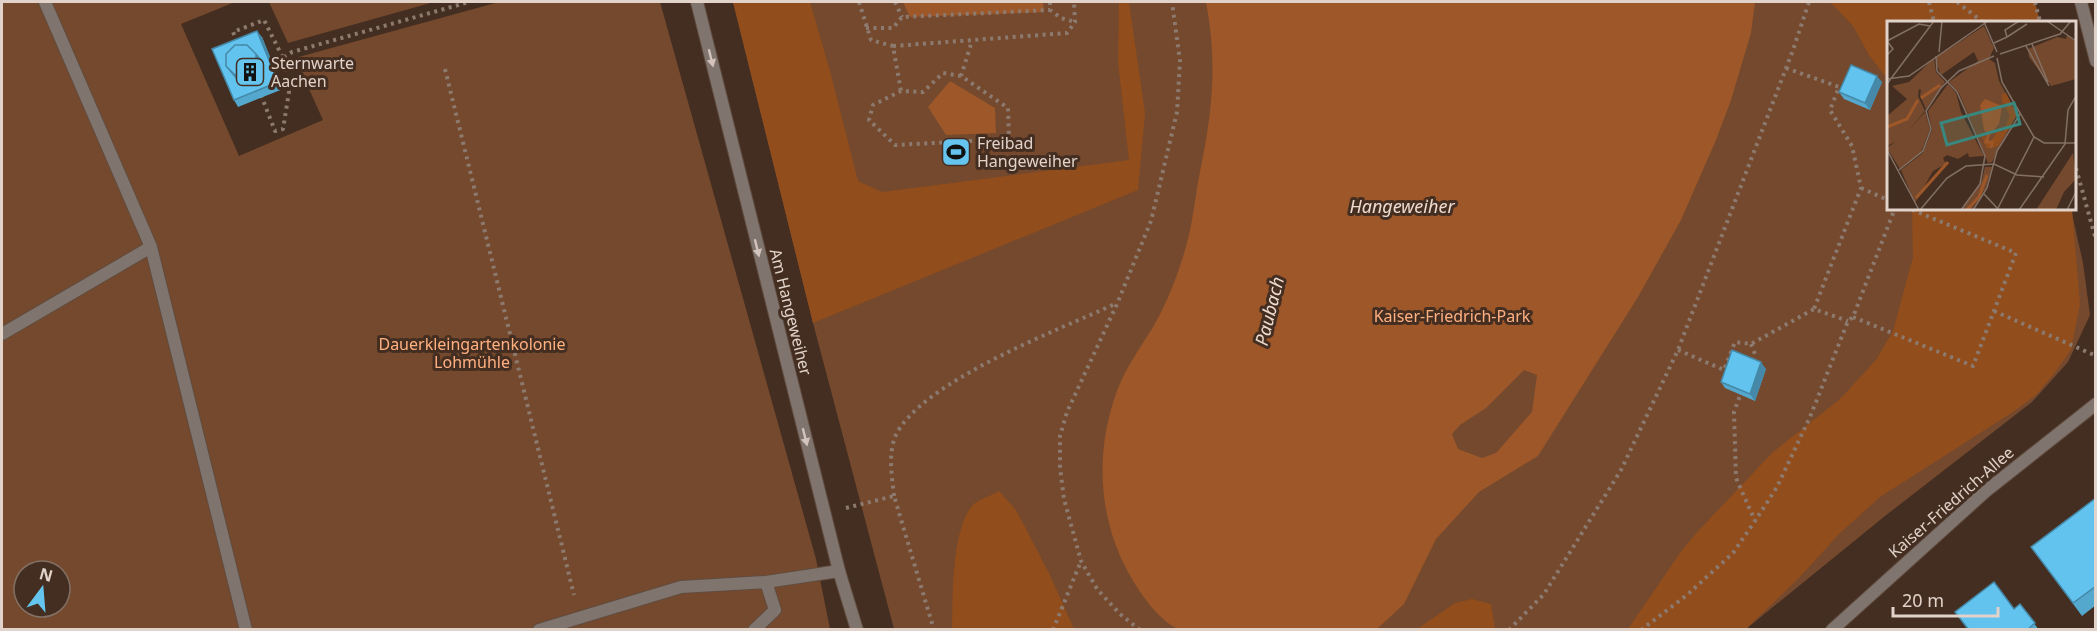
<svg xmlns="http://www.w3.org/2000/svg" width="2097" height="631" font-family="'Noto Sans',sans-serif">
	<rect width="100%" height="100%" fill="#442e21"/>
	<path fill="#74492d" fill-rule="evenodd" d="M2,2H235L181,24L239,156L323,120L295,58L499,2H660L816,559L830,629H2ZM24,571H60V607H24Z
		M269,2H434L288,43Z
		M733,2H2022L1888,22V208L2071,209L2083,263L2090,315L2068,362L2032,402L1885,516L1746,629H894L813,323Z"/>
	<path fill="#914d1c" d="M733,2H810L830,71L858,181L882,192L1129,160L1118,62L1119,2H1129L1145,113L1138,190L813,323Z
		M1830,2H2035L2040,22H1888V80L1869,55L1853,26Z
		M1912,209H2072L2080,304L2071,350L2053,375L2036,395L2013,412L1880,497L1839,534L1799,578L1746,629H1628L1682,550L1700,529L1773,452L1840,399L1876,360L1893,331L1913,257Z
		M999,491L1016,510L1048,571L1074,629H952C953,596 951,535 971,507C976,500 991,496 999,491Z
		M1472,599L1491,604L1495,629H1417L1455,603Z"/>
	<path fill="#9d5729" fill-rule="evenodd" d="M903,2H1043L1044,12L910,17Z
		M1206,2H1755L1751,33L1731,100L1716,140L1681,220L1638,297L1538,456L1479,492L1436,539L1404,604L1377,629C1332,630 1287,630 1241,630C1224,630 1198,631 1182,630C1163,626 1141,595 1132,579C1098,522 1094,453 1117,391C1126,366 1144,343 1157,320C1170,296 1181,266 1188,239C1193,219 1195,198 1199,177C1212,114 1218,66 1206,2ZM1524,370L1537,375L1532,412L1496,453L1482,458L1458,449L1452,434L1460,425L1486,408Z
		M950,81L995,108L996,133L946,135L928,107Z"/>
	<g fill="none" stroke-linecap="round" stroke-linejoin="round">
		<g stroke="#604c3f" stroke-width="14">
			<path id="service" d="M45,2L151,247L246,630
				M2,334L151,247
				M766,582L839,571
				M539,630L681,587L766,582L775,610L754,630"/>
		</g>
		<g stroke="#604c3f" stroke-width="14">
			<path id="minor" d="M697,2L839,571L857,630"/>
		</g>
		<g stroke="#604c3f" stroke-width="14">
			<path id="tertiary" d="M2081,2L2096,61
				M1832,630L1986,491L2096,404"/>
		</g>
		<path stroke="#8d7a6f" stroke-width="4" stroke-dasharray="3 4.5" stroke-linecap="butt" d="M859,2L871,40L893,46L901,91
			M895,2L902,17
			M1050,2V10L1061,18L1075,22
			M1929,2L1934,22
			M1957,2L1983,22
			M2035,2L2040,22
			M866,28H893L902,17L1050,10
			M237,42L233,32L264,20L283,58
			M893,46L1067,33L1075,22L1074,2
			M1786,68L1839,87L1830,110L1852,146L1861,188L1814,309
			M445,69L574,595
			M961,76L943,73L923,92L901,91L873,105L869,120L895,145L1009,139L1008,108L961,76L972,41
			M261,95L275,131L283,129L289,92L283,58L292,52L469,2
			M2074,161L2096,240
			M1861,188L1888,200
			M1994,311L2094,355L2096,358
			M1853,317L1973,366L2016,253L1908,208
			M1751,344L1755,354L1752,363
			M1678,350L1724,370L1735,342L1751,344L1814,309L1848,321
			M1742,390L1734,412L1736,478L1755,521
			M894,496C892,476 888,456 895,437C919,382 1061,329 1115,304
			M846,508L894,496L934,630
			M1053,630L1081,561
			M1140,630L1120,614L1097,589L1081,561L1064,499L1060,467V436L1067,412L1117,304L1151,221L1177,112L1180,61L1172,2
			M1509,630L1544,594L1621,470L1678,350L1793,50L1809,2
			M1641,630L1687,595L1733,553L1755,521L1777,487L1810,417L1848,321L1853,317L1895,208"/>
		<use href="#service" stroke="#80746e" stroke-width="12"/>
		<use href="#minor" stroke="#80746e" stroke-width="12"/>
		<use href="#tertiary" stroke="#80746e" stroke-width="12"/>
	</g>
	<path fill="#54a8cd" d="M262,37L283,89L238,107L234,100L212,49Z
		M1882,82L1870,110L1844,99L1839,92Z
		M1766,369L1755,401L1725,388L1721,382Z
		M2096,498V605L2082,616L2031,547Z
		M2020,604L2039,630H1968L1955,612L2014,609Z"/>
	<path fill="#4588a7" d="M257,31L262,37L283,89L278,82Z
		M256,54L265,66V78L256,66Z
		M1877,76L1882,82L1870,110L1865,103Z
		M1761,362L1766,369L1755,401L1750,394Z"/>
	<path fill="#62c3ee" stroke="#4588a7" stroke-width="1.5" fill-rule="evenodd" d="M257,31L278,82L234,100L212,49ZM235,45H247L256,54L260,59V72L252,81H239L226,66V54Z
		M235,45H247L256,54V66L248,75H235L226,66V54Z
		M1851,65L1877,76L1865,103L1839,92Z
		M1732,350L1761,362L1750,394L1721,382Z
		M2096,498V586L2073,603L2031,547Z
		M1994,582L2014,609L2020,604L2035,623L2027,630H1969L1955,612Z"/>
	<defs><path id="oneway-solid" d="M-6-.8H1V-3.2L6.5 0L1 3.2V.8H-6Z" transform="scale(1.5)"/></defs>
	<g fill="#d2c4bc">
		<use href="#oneway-solid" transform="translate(711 58) rotate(76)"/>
		<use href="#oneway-solid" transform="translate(757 248) rotate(76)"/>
		<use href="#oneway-solid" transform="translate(805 437) rotate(76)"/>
	</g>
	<defs>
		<g id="building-square" transform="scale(1.5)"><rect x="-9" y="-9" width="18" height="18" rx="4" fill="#65c5ef" stroke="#442e21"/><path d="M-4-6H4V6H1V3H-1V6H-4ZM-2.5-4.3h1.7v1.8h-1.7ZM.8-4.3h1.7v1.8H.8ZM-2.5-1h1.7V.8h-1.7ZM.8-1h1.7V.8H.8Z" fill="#111"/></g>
		<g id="stadium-square" transform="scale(1.5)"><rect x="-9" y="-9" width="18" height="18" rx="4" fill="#65c5ef" stroke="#442e21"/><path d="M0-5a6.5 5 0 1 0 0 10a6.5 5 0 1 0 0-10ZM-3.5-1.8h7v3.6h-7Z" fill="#111"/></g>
	</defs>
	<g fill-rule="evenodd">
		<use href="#building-square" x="250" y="72"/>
		<use href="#stadium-square" x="956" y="152"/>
	</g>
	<g text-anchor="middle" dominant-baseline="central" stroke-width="6" stroke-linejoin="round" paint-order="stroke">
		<g font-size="16" fill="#e1d2ca" stroke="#442e21" text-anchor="start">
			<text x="271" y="63">Sternwarte<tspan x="271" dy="18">Aachen</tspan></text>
			<text x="977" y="143">Freibad<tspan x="977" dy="18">Hangeweiher</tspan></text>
		</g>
		<g font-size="16" fill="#e1d2ca" stroke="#442e21">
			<text transform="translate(791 312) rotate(76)">Am Hangeweiher</text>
			<text transform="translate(1951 502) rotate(-41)">Kaiser-Friedrich-Allee</text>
		</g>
		<g font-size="16" fill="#ffb080" stroke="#442e21">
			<text x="1452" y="316">Kaiser-Friedrich-Park</text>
			<text x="472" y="344">Dauerkleingartenkolonie<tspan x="472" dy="18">Lohmühle</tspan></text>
		</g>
		<g font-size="18" font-style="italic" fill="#f0dbd0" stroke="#442e21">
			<text x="1402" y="206">Hangeweiher</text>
			<text transform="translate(1269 311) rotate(-76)">Paubach</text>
		</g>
	</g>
	<g transform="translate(1887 21)">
		<rect width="189" height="189" fill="#442e21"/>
		<path d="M97,5L107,27L102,38L108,42L112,60L130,93L105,141L101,142L72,72L62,61L91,40L87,31L54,54L49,41L50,36ZM180,14L189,21V58L164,65L142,36L141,28L170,16L179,18ZM47,37L49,51L58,61L39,88L33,75L34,69L32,68L31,75L38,90L20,111L38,91L43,108L34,132L13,148L0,127L8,121L0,125V95L20,78L5,65L22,61ZM61,63L69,72L74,91L97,135L82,136L81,132L71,138L60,134L56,137L59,143L46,150L28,182L14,149L36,132L45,109L41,90ZM186,132L189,158L177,171L169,189H149ZM98,146H105L99,167L84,189H75L95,159Z" fill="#74492d"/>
		<path d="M119,72L130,94L111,125L100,128L93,110L103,122L111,109L116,111L123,95L115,80V73Z" fill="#914d1c"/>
		<path d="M98,78L115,85L112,103L103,114L97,109L93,84Z" fill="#9d5729"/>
		<path fill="none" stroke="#9d5729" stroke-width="3" d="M34,77L53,64M0,106L20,98L31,79M102,113L99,121H105L104,127M29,177L61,141M80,189L92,176L100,154"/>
		<path fill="none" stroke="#837065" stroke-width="1.5" d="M160,0L189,20M97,1L110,31M120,16L140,3M0,20L32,3L43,5M107,22L120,16L118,9L132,0M145,23L161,61M139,25L162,65M52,31L55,0M113,33L173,13L184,0M0,34L6,28L0,20M49,35L50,50L70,71L98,135L93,163L74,189M110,37L115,61L147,116L157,122H189M0,58L22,55L101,0M0,63L47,0M0,129L32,189M12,149L36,130L44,108L39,90L54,67L72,50L107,35M97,173L111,188M33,189L60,157L79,145L107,143L130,154L157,156M86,189L100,167L110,130L133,93M110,189L147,116M132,189L178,123L181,89L189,75M180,189L189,171"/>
		<path fill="#398880" fill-opacity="0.15" stroke="#398880" stroke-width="3" d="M127,82L133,103L60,124L54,102Z"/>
		<rect width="189" height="189" fill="none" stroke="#e1d2ca" stroke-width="3"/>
	</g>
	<rect width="2097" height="631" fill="none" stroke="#e1d2ca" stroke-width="6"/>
	<g transform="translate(42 589) rotate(16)"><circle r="28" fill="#442e21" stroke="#837065" stroke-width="1.5"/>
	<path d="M0-4.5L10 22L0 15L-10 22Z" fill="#65c5ef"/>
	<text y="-9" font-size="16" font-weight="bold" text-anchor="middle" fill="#e1d2ca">N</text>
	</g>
	<path d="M1893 607v9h105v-9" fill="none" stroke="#e1d2ca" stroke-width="3"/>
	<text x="1902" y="607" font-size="18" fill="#e1d2ca" stroke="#442e21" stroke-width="4.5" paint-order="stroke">20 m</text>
</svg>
